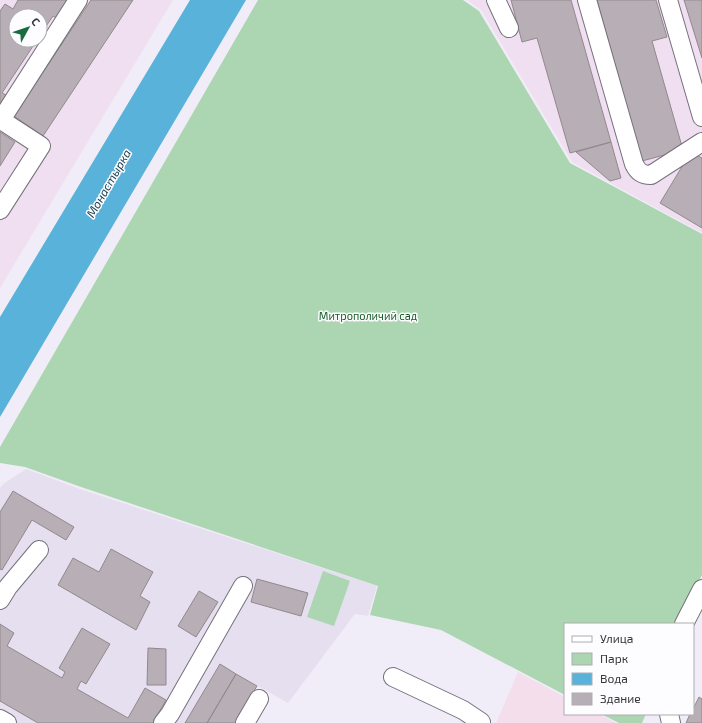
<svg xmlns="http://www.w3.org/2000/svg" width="702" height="723" font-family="'Exo 2',sans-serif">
	<rect width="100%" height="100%" fill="#f1edf8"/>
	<path fill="#e5dff0" d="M26,469L80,489L377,586L368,616L355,614L288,703L236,674L207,723H0V488L3,484Z"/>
	<path fill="#f0dff1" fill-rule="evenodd" d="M0,0H173L0,288ZM16,16H40V40H16Z
		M467,0H702V233L572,162L481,10Z"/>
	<path fill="#f4deec" d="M518,672L565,697V714H599L616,723H496Z"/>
	<path fill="#acd6b1" d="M258,0H463L479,11L570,163L702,234V575L676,624H565V695L441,630L370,615L378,586L81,487L25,467L0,463V447Z
		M323,571L350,581L334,626L307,617Z
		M601,714H646L642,723H619Z"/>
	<path fill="#59b2da" d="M190,0H246L0,417V317Z"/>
	<path fill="#b8aeb5" stroke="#92898f" d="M18,0H65L67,1L56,18L53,16L40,35V16H16V40H37L2,93L6,95L0,104V11L5,4L13,9Z
		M91,0H133L43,136L14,116Z
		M511,0H571L611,142L570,153L537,38L522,42Z
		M597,0H656L667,37L652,41L683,150L642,161Z
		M684,0H702V58Z
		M0,132L15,142L0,166Z
		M611,142L621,178L610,181L576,152Z
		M696,155L702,158V228L660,203L686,160Z
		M13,491L74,527L66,540L32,520L2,570L0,569V512Z
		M111,549L153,572L140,596L150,602L136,630L58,585L73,558L99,572Z
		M257,579L308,593L301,616L251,602Z
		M199,591L218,602L196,637L178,626Z
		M0,624L14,633L7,646L62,678L65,672L59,668L82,628L110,644L86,684L81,681L77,689L128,718L145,688L166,700L153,723H38L0,701Z
		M148,648L166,649V685H147Z
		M220,664L236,674L207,723H185Z
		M236,674L257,686L235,723H207Z
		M699,697L702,699V723H686L690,714H693V709Z"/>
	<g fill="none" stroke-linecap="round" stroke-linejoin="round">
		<g stroke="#75727b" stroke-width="20">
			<path id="minor" d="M496,0L509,28
				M587,0L634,164C638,172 642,175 651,175L702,142
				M668,0L702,117
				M0,210L41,146L1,120L78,0
				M0,600L8,587L39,550
				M684,624L702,589
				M393,677L463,710L481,722
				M669,714L671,723
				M0,719L7,723
				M163,723L170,714L243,586
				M245,723L259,699"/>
		</g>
		<use href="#minor" stroke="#fff" stroke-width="18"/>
	</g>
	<g text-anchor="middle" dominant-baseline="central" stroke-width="3" stroke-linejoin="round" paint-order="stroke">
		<g font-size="11" fill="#175b28" stroke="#fdfcfe">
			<text x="368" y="315">Митрополичий сад</text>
		</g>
		<g font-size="12" font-style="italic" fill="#194152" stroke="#fdfcfe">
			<text transform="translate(108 183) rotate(-60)">Монастырка</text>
		</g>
	</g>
	<rect x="564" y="623" width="130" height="92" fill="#fdfcfe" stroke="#aeadb0"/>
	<rect x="572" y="636" width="20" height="6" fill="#ffffff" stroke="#aeadb0"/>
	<text x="600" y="643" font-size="12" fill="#37363a">Улица</text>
	<rect x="572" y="653" width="20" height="12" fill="#acd6b1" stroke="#aeadb0"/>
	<text x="600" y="663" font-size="12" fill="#37363a">Парк</text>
	<rect x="572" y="673" width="20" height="12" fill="#59b2da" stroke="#aeadb0"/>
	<text x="600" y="683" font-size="12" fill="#37363a">Вода</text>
	<rect x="572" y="693" width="20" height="12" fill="#b8aeb5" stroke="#aeadb0"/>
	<text x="600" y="703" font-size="12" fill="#37363a">Здание</text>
	<g transform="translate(28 28) rotate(50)"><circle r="19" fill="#fdfcfe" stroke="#aeadb0"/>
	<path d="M0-3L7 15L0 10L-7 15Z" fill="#186c3e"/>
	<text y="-6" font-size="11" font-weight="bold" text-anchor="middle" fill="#37363a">С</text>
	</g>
</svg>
